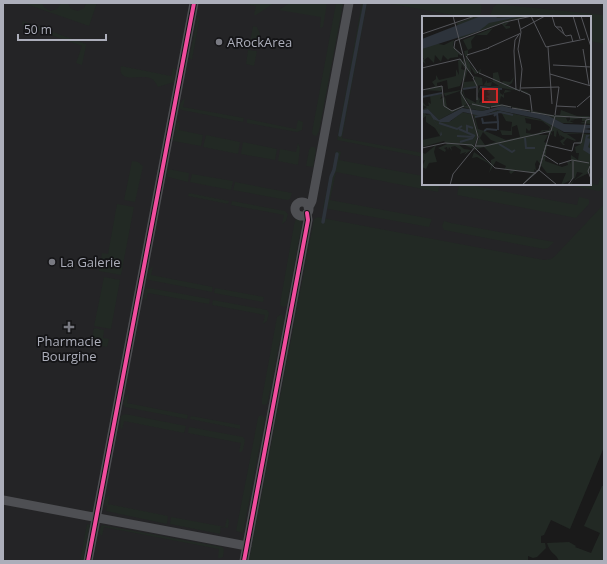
<svg xmlns="http://www.w3.org/2000/svg" width="607" height="564" font-family="'Open Sans',sans-serif">
	<rect width="100%" height="100%" fill="#1a1a1a"/>
	<path fill="#242426" fill-rule="evenodd" d="M3,3H604V213L255,561H3ZM423,17H590V184H423Z"/>
	<path fill="#222924" d="M23,3H42L44,7L50,11L57,9L61,3H68L71,9L78,11L84,8L86,3H97L89,26Z
		M240,3H274L256,15H254L256,6Z
		M289,3H327L323,27L320,28L321,17L279,10Z
		M336,3L343,4L319,131L317,135L316,136L313,135L312,132Z
		M362,3H367L342,138L423,153V157L337,140Z
		M386,3H480L482,7L480,17H464Z
		M497,4L604,15V44L590,41V17H490L493,7Z
		M200,16L192,60L190,58V53L197,19L198,17Z
		M23,21L86,44V46L82,65L76,63L82,46L22,25Z
		M253,26L257,27L260,34L257,48L249,47Z
		M248,50L257,51L254,66L246,64Z
		M121,66L171,76L173,68L175,69L176,71L174,82L158,87C156,84 155,81 152,79C142,73 117,85 121,66Z
		M185,98L183,107L244,118L243,122L182,110L180,109C179,105 181,101 185,98Z
		M247,119L296,129L298,120L303,122L302,130L297,132L247,123Z
		M180,121L179,130L203,135L201,146L173,141L177,123Z
		M206,135L240,142L238,154L203,147Z
		M243,142L277,149L275,160L241,154Z
		M298,143L300,148L298,165L278,161L280,149L296,152Z
		M311,147H314L316,149L313,167L306,166L309,150Z
		M336,151L341,152L339,160L423,176V184H440L438,192L336,172L330,200L432,219L429,227L323,208L330,176L332,171Z
		M132,161L138,162L143,166L135,202L124,200Z
		M168,169L189,173L188,182L168,177L167,175Z
		M192,174L233,181L231,190L190,182Z
		M600,178H604V187L599,191L563,184H590V183L598,185Z
		M235,182L292,193L290,199L287,200L233,190Z
		M459,184H465L577,205L579,197L588,199L589,200V204L576,218L457,195Z
		M189,193L229,201L228,204L188,196Z
		M232,201L285,211L288,214L286,221L282,224L284,215L231,205Z
		M117,204L134,207L121,275L99,271L102,253L108,254Z
		M604,204V447L570,529L551,520L544,535L541,536V543H545L546,548L537,557L533,558L528,556V561H249L314,219L318,217L322,218L544,260L551,259L555,256Z
		M299,217L301,218L302,223L287,304L286,306L283,307L280,305L281,298L294,225L296,219Z
		M444,221L451,223L554,242L548,248L544,249L444,230L442,226Z
		M153,266L151,275L213,287L212,292L149,280L147,278L149,270Z
		M104,277L120,280L111,329L94,326Z
		M149,288L210,299L209,304L148,293L146,301L144,297L145,289Z
		M215,288L264,297L263,302L214,293Z
		M213,300L267,310L269,313L267,321L263,324L265,315L212,305Z
		M281,314L283,316L284,320L268,400L267,404L264,405L262,404V398L277,317Z
		M94,328L104,330L103,338L109,339L107,347L91,344Z
		M127,395H129L127,403L188,415L187,419L125,407L123,404L125,398Z
		M125,414L186,426L184,433L124,421L122,430L120,426L121,416Z
		M262,415L265,418L243,533L236,531L258,418L259,416Z
		M191,416L240,425V429L190,419Z
		M189,427L243,437L245,440L243,450L241,452H239L241,443L188,433Z
		M602,486H604V561H559C556,553 550,554 547,543L569,542L576,546L575,547L591,553L600,533L584,526Z
		M108,496H110L108,504L168,516L167,524L106,511L107,506H104L105,499Z
		M171,517L225,527L227,518L229,521L228,528L221,527L220,534L170,524Z
		M87,524L90,525L83,561H80Z
		M102,525L222,547L224,549L223,557L220,558H218L219,549L104,527L102,536L99,533L101,526Z"/>
	<g fill="none" stroke-linecap="round" stroke-linejoin="round">
		<path stroke="#2d333b" stroke-width="3.5" d="M340,135L365,3
			M323,222L331,177L334,170L337,154"/>
		<path stroke="#4e4f53" stroke-width="9" d="M295 209a7 7 0 1 1 14 0a7 7 0 1 1-14 0Z
			M308,207L310,205L312,201L349,3
			M3,500L247,546
			M88,561L194,3
			M244,561L308,220L307,213"/>
		<g stroke="#141416" stroke-width="6">
			<path id="cycleway" d="M88,561L194,3
				M244,561L308,220L307,213"/>
		</g>
		<use href="#cycleway" stroke="#ef4d9e" stroke-width="4"/>
	</g>
	<g fill="#797a82" stroke="#141416" stroke-width="1.5">
		<circle cx="219" cy="42" r="4"/>
		<circle cx="52" cy="262" r="4"/>
		<path d="M67 321h4v4h4v4h-4v4h-4v-4h-4v-4h4z"/>
	</g>
	<g text-anchor="middle" dominant-baseline="central" stroke-width="3.5" stroke-linejoin="round" paint-order="stroke">
		<g font-size="13" fill="#acaeba" stroke="#141416" text-anchor="start">
			<text x="227" y="42">ARockArea</text>
			<text x="60" y="262">La Galerie</text>
			<text x="69" y="341" text-anchor="middle">Pharmacie<tspan x="69" dy="15">Bourgine</tspan></text>
		</g>
	</g>
	<g transform="translate(422 16)">
		<rect width="169" height="169" fill="#1a1a1a"/>
		<path d="M54,0H108L82,6L83,8V6H87L83,10H88V12L84,13L79,7L37,23L35,7ZM71,12L65,19H54L49,25L50,32L46,34V41L43,40L42,35L46,34L41,24ZM32,24L31,30L41,41L36,38V41L28,42L26,44L21,39L19,46L13,39L12,47L6,41L2,44L4,48L0,45L2,42H0V33L11,27L22,29ZM44,40L49,50L55,56L59,53L58,58L63,62L71,65V57L76,56L79,68L81,65L88,66L92,61L90,67L86,70L105,76L109,80L99,75L59,69L41,73ZM48,50L53,58L56,57L77,70H69L70,66L65,67V64L61,70L60,62L52,60L53,65L42,66L46,53L50,61ZM41,41L44,51L42,52L40,48L39,53L42,54L44,52V55L38,70L26,73L25,64L15,67V70H21L19,75L1,74L18,70L9,72L13,70L10,66L14,63V59L17,64L34,60V53L37,59L36,45L39,42L41,47ZM55,72L41,74L43,81L54,87L55,79L57,72H63V75L58,73L55,80L58,83L57,87L60,85L62,88L67,85L64,83H67L64,80L68,79L65,77L69,78L65,76L68,73H64H78V77L81,79L83,74H84L90,75L82,77V82L79,80L77,88L131,99H138L139,94L155,100H169L165,102L169,104V108L158,107L164,105H160V102L148,104V101L144,102L146,106L147,104H153L147,105L152,107H140L127,100L89,91H71L60,95L49,93L47,89H50L47,88L42,80L40,74ZM39,74L45,88L42,90L46,89L48,93L41,91L17,104L6,93L0,94L5,91L0,89V85L4,90H7L6,86L9,88L8,80L21,78L18,83L23,81L25,91L30,95L40,90L38,75L23,80L22,77ZM75,94L120,104L130,108L128,115L131,109L142,117L169,118V156L152,164L149,169H147L151,165L161,157L155,156L153,162L139,169L144,157H125L115,144L113,148L114,154H117L116,156L112,153L113,157L100,168L111,157L94,154L89,158L87,156L89,154H82L84,150L74,145L67,157L69,150L66,147L55,141L50,142L52,136L69,148V144L73,142L62,131L52,134L57,122L51,98H66ZM79,96L84,105L90,106L89,115L77,114L75,100L76,114L64,112L62,115L56,113L53,101ZM103,102L120,105L128,111L127,114H120L117,117L111,118L104,117V112L107,115L109,113V108L104,107ZM95,109L98,121L84,124L63,115L65,113L78,114L80,119H90V111ZM135,114L139,123L138,119L143,122L138,125L141,129H143L141,127L145,122L153,125L154,124L145,118H160V121L156,120L160,121L159,125L153,127L159,128L153,131L154,137H157L156,144L149,139V148L148,145L145,146L146,149L140,151L123,145L125,129H128L122,126L126,119H117L122,115L130,119L129,116L132,115V120L134,121ZM61,116L69,124L74,126L63,129L58,122ZM4,96L7,97H3L4,99L8,98L18,106L29,105L40,96L49,98L56,119L51,133L43,129H50L36,128L42,133L49,134L42,139L44,136L38,138L39,134L33,130L29,131L30,135L27,131L26,134L25,131L22,132L24,134L23,136L16,132L25,128L22,125L0,131V124L18,120L13,112L4,106V100L0,103V97ZM14,129L12,136L15,146L7,147L4,153L0,151L3,144L0,145V136L3,138Z" fill="#222924" fill-rule="evenodd"/>
		<path d="M59,0H77L74,2L101,0L67,7L57,15L0,33V23ZM80,90L127,100L142,108L169,109V112L162,113L169,114V117L142,116L118,103L75,94L59,100L41,96L27,106H18L11,103L19,115L20,119L18,120L19,115L8,98L0,97V94L6,93L17,104L40,92L60,95ZM164,119H168L165,122L169,123L166,131L169,133V139L161,134Z" fill="#2d333b"/>
		<path fill="none" stroke="#2d333b" stroke-width="2" d="M58,71L80,73M41,73L54,71M0,81L20,77M72,100L75,97L76,106M53,101L78,96L91,99M60,102L61,107L76,106V114M17,107L35,113L40,110M37,113L53,120M62,115L65,113L75,114M45,116V110L51,112M35,120L52,121M103,122L104,132H113M38,126L51,122M77,128L90,136L93,134"/>
		<path fill="none" stroke="#54555a" stroke-width="1" d="M109,0L124,31L163,23M130,0L133,10L144,20M151,0L158,23M159,0L169,31M96,3L99,16L96,33L100,53L98,75M83,6L110,0M134,11H139L142,18M99,13L123,0M0,18L53,0M144,20L149,19L151,26M126,31L130,88M66,32L97,18M161,33L167,69M40,39L32,32L33,25L83,6M45,39L67,32M44,40L56,57M38,43L52,62M131,49L169,51M0,52L38,43M57,57L98,75M128,58L169,70M51,62L55,70V84M99,72L137,71L133,99M0,74L20,70L22,90M94,74L92,35L93,24L98,17M99,75L108,79L110,95M50,88L68,92M22,90L30,95L42,90M134,90L154,91M69,91L80,89L89,91M155,91L169,79M90,92L108,95M109,96L132,100M133,100L169,102M129,115L133,100M50,129L73,152L114,157M54,130H63L129,115M0,132L23,127L50,129M122,139L136,148M137,148L150,144L167,147M168,150L166,155L169,163M117,154L135,169M28,169L31,158L53,131L56,121L48,92L39,77L44,50L31,0M100,169L117,153L128,116M100,169L117,154L124,129L150,135L152,127H159L164,104L169,103M146,169L151,162V145"/>
		<path fill="#d62828" fill-opacity="0.15" stroke="#d62828" stroke-width="2" d="M61,73H75V86H61Z"/>
		<rect width="169" height="169" fill="none" stroke="#acaeba" stroke-width="2"/>
	</g>
	<rect width="607" height="564" fill="none" stroke="#acaeba" stroke-width="8"/>
	<path d="M18 34v6h88v-6" fill="none" stroke="#acaeba" stroke-width="2"/>
	<text x="24" y="34" font-size="12" fill="#acaeba" stroke="#141416" stroke-width="3" paint-order="stroke">50 m</text>
</svg>
